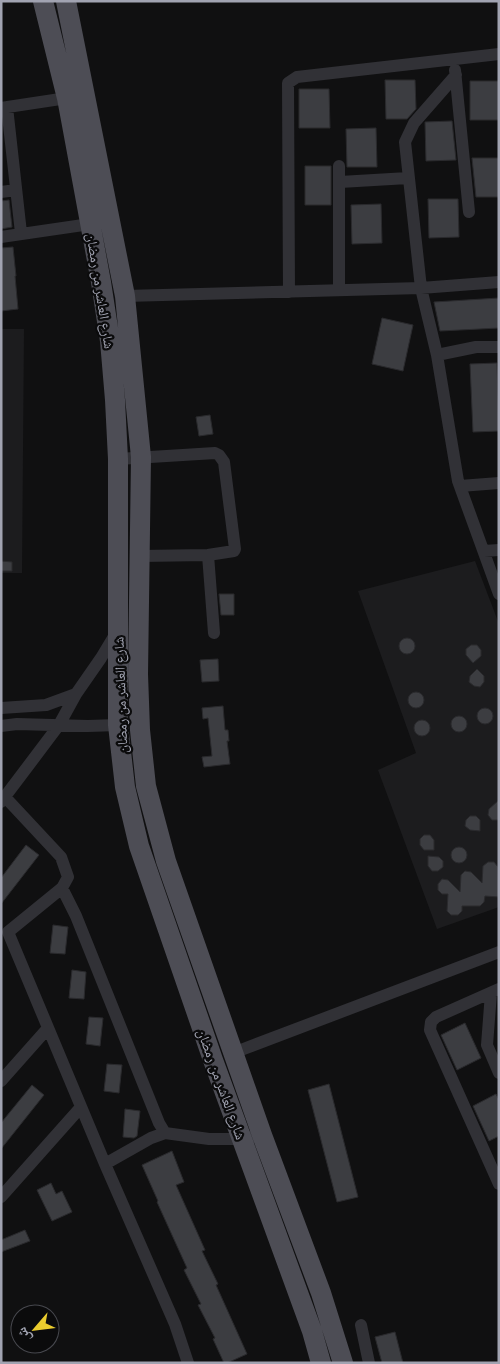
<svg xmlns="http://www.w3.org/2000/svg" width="500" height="1364" font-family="'Golos Text','Noto Naskh Arabic',sans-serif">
	<rect width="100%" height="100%" fill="#101011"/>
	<path fill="#1c1c1e" d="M1,329H24L22,573H1Z
		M475,561L499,624V907L437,929L378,770L416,753L358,591Z"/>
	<path fill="#3c3d41" stroke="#2a2a2d" d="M385,80H415L416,109L407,119H386Z
		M470,81H499V120H470Z
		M299,89H329L330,128H299Z
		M452,121L456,160L426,161L425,122Z
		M376,128L377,167H347L346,129Z
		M472,158H499V197H476Z
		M305,166H331V205H305Z
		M428,199H458L459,237L429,238Z
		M9,200L12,227L1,229V201Z
		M381,204L382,243L352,244L351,205Z
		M13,247L16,276H15L18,309L1,311V248Z
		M499,298V328L440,331L434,302Z
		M382,318L413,325L403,371L372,364Z
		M497,363L499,431L473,432L470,364Z
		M210,415L213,434L199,436L196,417Z
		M1,561L12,562V571H1Z
		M219,594H234V615H221Z
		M399 646a8 8 0 1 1 16 0a8 8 0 1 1-16 0Z
		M471,645H477L481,650V656L473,663L466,655V649Z
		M218,659L219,681L202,682L200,660Z
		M477,669L484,676V682L480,687L474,686L469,682L470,676Z
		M408 700a8 8 0 1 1 16 0a8 8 0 1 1-16 0Z
		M223,706L225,730H228L229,741H227L230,764L204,767L202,757L212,756L208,718L203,719L202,708Z
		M477 716a8 8 0 1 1 16 0a8 8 0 1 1-16 0Z
		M451 724a8 8 0 1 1 16 0a8 8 0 1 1-16 0Z
		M414 728a8 8 0 1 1 16 0a8 8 0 1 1-16 0Z
		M499,800V820H492L488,815L489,809Z
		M470,816H476L480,820V831L470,830L465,826L466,820Z
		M424,835H430L434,840V850H424L420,845V839Z
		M26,845L39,855L1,904V878Z
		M451 855a8 8 0 1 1 16 0a8 8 0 1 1-16 0Z
		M428,856L439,857L443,861V867L438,871H432L428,866Z
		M488,862H494L498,867L499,897L485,896L484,902L480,906H462V911L458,915H451L447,911L448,894H442L438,890V884L442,879L448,880L460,892L461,875L465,871L471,872L482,883L483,866Z
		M53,925L68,927L65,954L50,953Z
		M72,970L86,972L84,999L69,998Z
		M89,1017L103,1018L100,1046L86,1044Z
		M465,1023L481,1058L457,1070L441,1035Z
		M107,1064L122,1065L119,1093L104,1091Z
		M329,1084L358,1197L337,1202L308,1090Z
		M32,1085L44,1095L1,1149V1123Z
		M496,1094L499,1100V1136L489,1141L473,1106Z
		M125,1109L140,1111L137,1136L134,1138L123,1137Z
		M172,1151L184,1182L176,1185L205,1250L202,1251L218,1284L216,1285L247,1354L227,1363H224L213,1339L215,1338L198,1305L201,1304L184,1270L187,1268L157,1202L158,1201L142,1165Z
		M51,1183L56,1194L62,1191L72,1212L52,1221L37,1190Z
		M25,1230L30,1241L1,1252V1240Z
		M395,1332L403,1363H382L375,1337Z"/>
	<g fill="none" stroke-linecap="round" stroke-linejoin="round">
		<path stroke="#313136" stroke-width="12" d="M455,70L469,212
			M456,75L414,123L405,142L421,288L437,355L476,347H499
			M7,107L21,233
			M1,108L67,98
			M340,182L408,178
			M1,192L16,190
			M1,237L90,224
			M339,290V166
			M289,292L288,83L297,77L499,54
			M125,296L421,288L499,282
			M437,355L458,481L499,594
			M118,459L215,453L219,455L224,462L235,549L234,551L208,555L140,556
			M460,486L499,483
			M484,551L499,550
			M208,555L214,633
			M1,708L46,705L76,694
			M1,726L17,724L88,726L118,725
			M5,797L61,857L68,877L62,888L8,932L105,1164L175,1324L188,1363
			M1,802L59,725L76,694L101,658L116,633
			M62,888L76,916L159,1123L165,1133
			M499,989L436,1017L431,1022L430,1030L499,1184
			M491,993L487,1045L499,1073
			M233,1053L499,952
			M1,1081L48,1028
			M105,1164L151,1138L165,1133L209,1139H241L262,1135
			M1,1197L81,1107
			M361,1325L369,1363"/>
		<path stroke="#4d4d55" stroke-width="20" d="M43,1L67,98L101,282L110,341L115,400L118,459V725L125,787L139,846L213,1060L312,1331L321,1363
			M66,1L125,296L141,457L138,674L140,730L146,786L166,861L262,1135L321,1293L343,1363"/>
	</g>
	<g text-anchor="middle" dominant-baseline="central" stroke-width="4.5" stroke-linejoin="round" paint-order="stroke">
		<g font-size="14" fill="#a1a3b1" stroke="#0b0b0c">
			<text transform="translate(101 291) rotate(81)">شارع العاشر من رمضان</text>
			<text transform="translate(120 695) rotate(-92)">شارع العاشر من رمضان</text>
			<text transform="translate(222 1084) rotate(70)">شارع العاشر من رمضان</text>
		</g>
	</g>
	<rect width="500" height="1364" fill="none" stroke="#a1a3b1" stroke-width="5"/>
	<g transform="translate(35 1329) rotate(242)"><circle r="24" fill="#0b0b0c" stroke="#47484e"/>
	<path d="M0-4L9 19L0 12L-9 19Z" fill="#eacc2e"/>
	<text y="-8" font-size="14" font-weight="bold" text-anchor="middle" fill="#a1a3b1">ش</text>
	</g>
</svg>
